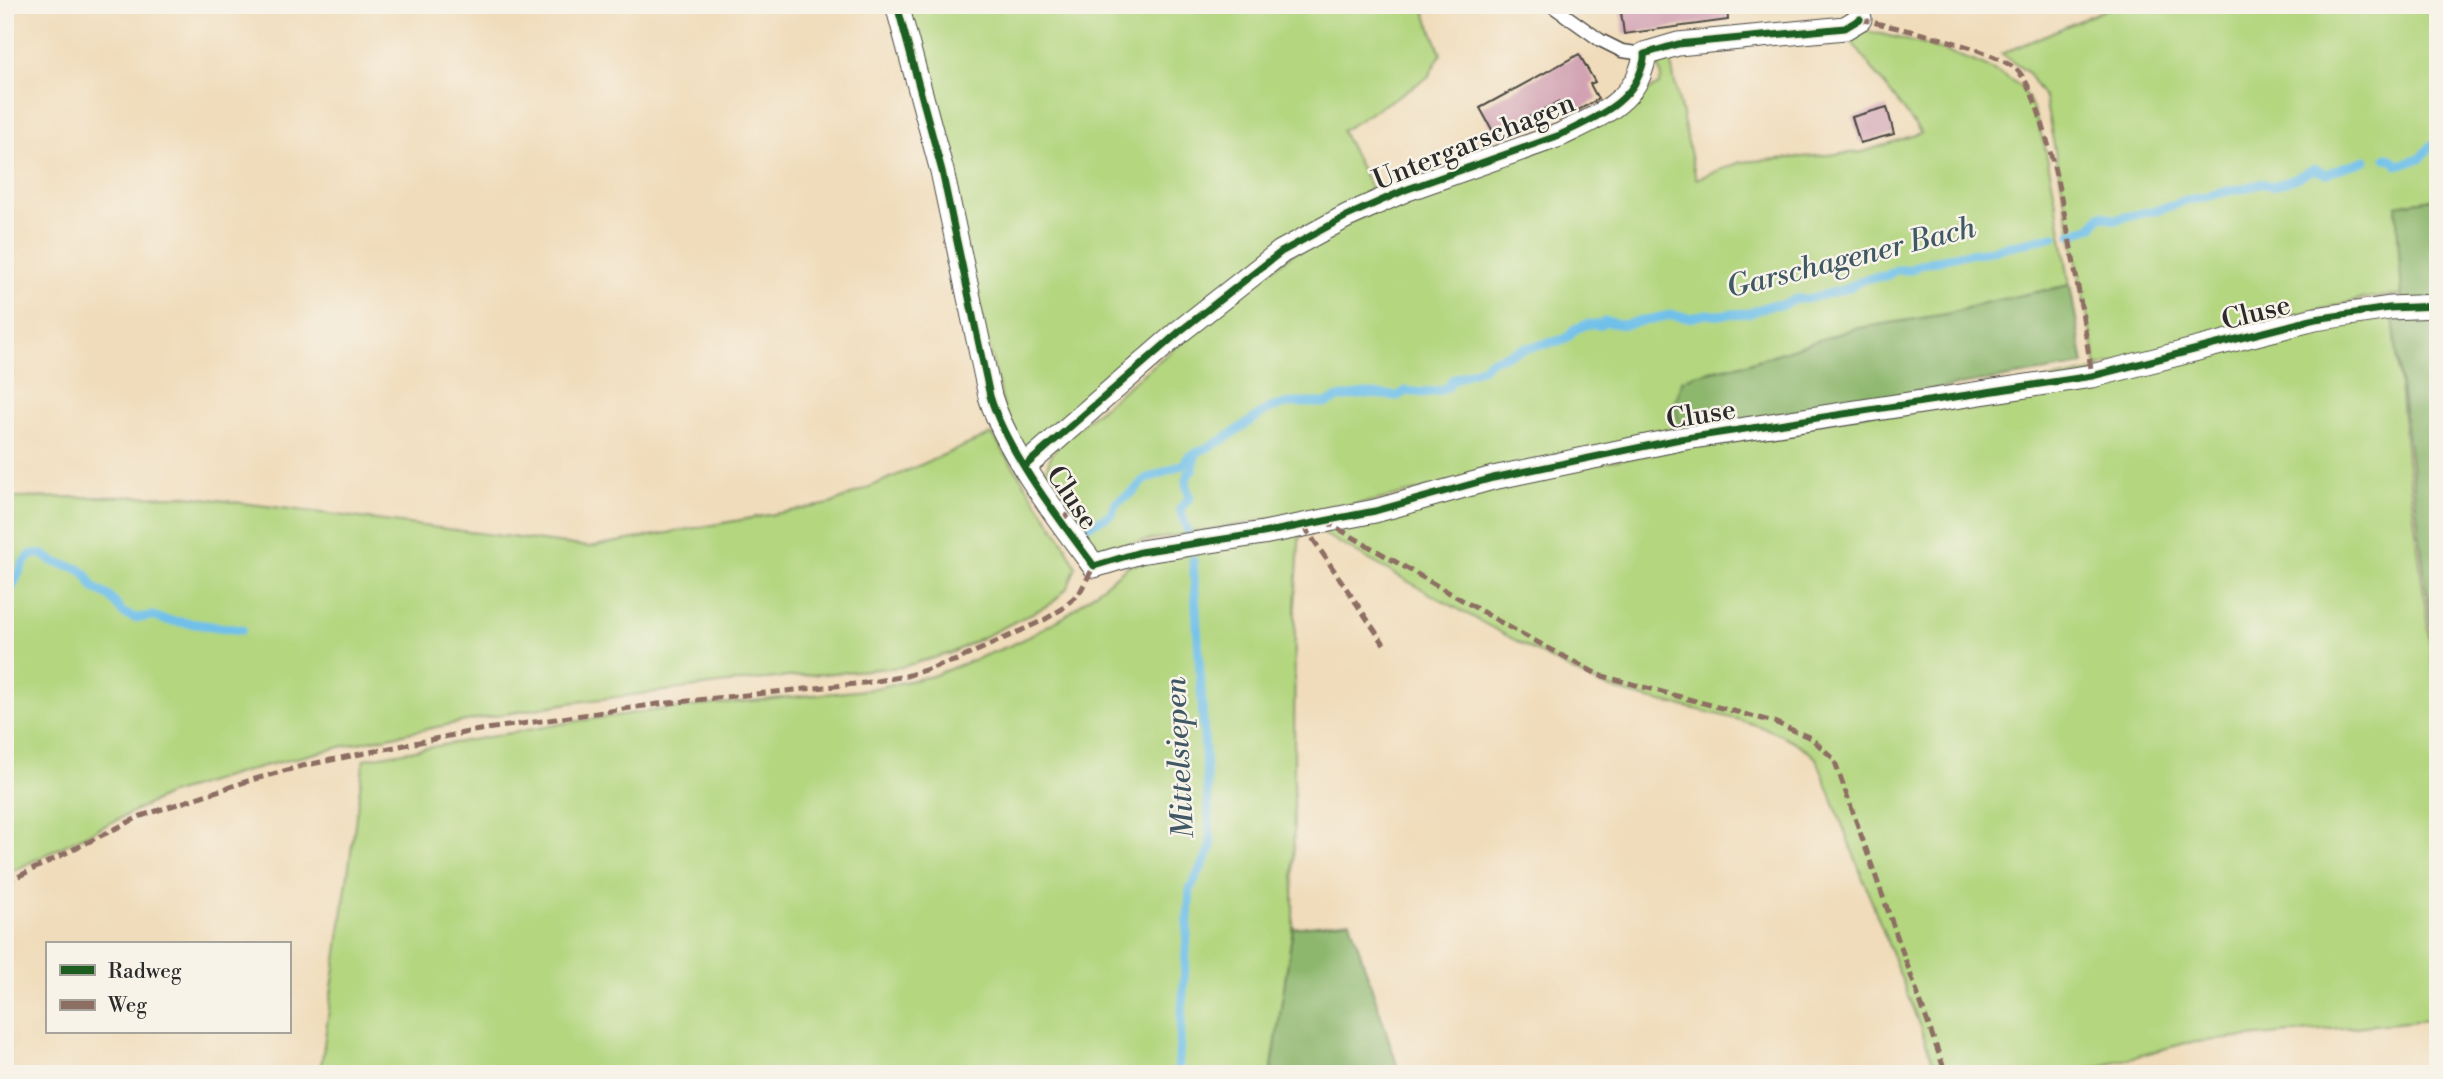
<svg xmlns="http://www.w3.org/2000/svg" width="2443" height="1079" font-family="'Libre Bodoni',serif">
	<rect width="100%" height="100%" fill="#f7f3e8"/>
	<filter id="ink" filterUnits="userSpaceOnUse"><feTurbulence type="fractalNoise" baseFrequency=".0143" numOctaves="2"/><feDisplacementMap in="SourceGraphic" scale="14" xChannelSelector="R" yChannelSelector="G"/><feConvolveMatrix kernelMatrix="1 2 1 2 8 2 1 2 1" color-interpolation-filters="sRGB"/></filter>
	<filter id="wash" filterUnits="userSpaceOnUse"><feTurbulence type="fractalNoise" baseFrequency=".00686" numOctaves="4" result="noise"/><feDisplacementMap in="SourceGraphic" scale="28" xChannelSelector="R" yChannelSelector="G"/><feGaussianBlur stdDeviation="1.57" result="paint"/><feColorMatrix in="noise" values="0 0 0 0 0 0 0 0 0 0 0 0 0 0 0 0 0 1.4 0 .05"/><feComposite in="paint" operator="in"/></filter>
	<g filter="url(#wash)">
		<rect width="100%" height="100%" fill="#f0dcba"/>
		<path fill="#b3d67f" stroke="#6f8055" stroke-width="2" d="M903,5H1422L1441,54L1428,77L1342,131L1374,194L1025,452L1005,412Z
			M2120,5H2438V198L2396,205L2402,295L2366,298L2097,367L2045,99L2027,72L2001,54L2109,8Z
			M1861,30C1899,37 1995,61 2021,88C2046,113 2062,244 2070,285L1984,303L1947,314L1853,329L1746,364L1709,371L1680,430L1374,501L1099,549C1083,533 1046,498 1046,474C1046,463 1053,453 1058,444L1285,257L1348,223L1619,113L1644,93L1659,85L1662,76L1657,63L1670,60L1696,179L1741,162L1863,152L1921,133L1849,38Z
			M2393,316L2407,458L2438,710V1019L2186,1043L2071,1074H1938L1817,759C1769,712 1665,710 1602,685C1576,674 1551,659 1526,646C1457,609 1389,571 1320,532L1300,530L1295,605L1293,928L1271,1074H320L364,759L578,721L658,710L866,690L932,676L1014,644L1064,617L1128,566L1300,529L1493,483Z
			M992,434L1061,538L1076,566L1068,587L1051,604L951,653L901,667L743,681L569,703L471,720L344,746L256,768L167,795L5,875V498L187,496L589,547L830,504Z"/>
		<path fill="#8eb76e" stroke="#5c714c" stroke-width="2" d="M2438,198V686L2392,310L2401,309L2402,295L2396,205Z
			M2070,285L2084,365L1680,430L1675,403L1682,381L1694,375L1746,364L1853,329L1947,314L1984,303Z
			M1350,921L1400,1074H1271L1293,928Z"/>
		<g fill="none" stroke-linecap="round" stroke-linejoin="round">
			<path stroke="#6fc0ea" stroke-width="9" d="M2386,158L2392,159L2398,165L2420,159L2431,145L2438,143
				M2071,234L2092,227L2101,215L2115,220C2133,214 2152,212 2172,206C2177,205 2182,200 2187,200C2202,199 2215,194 2229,191C2241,189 2250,188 2261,183L2272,186C2287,182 2300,177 2314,169L2327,174C2339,167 2353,165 2366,160
				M1085,527L1112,514L1116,503L1133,492L1144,480L1184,464L1188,457L1221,441L1270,408L1291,403H1327L1338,398L1366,394L1398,396L1406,391L1424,393L1438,391L1448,387L1452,380L1484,367L1490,361L1523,349L1562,340L1568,337L1575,329L1588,324L1600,325L1605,321L1623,325L1671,315L1690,318L1706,314L1714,315L1750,313L1771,305H1782L1796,299H1807L1845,289L1868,278L1886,276L1896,270H1910L1919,265L1958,255L1979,253L2054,236
				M1187,530L1180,509L1190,497C1185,486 1184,477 1193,469L1195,455
				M5,602L24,562L32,554H42L54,562L77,568L86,574L94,588L110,597L123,613L135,618L153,616L165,620L242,630
				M1178,1074L1190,889L1211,849L1193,560"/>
		</g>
		<g id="blocks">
			<path fill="#d2a2b3" d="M1620,5H1727L1728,20L1624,34Z
				M1579,54L1595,82L1590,84L1598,99L1571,114L1558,102L1495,135L1480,108Z
				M1887,107L1894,134L1860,143L1852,117Z"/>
		</g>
	</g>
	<g filter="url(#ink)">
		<use href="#blocks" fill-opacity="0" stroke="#494640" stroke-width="2"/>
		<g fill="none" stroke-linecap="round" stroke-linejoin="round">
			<g stroke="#494640" stroke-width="15">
				<path id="lane" d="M1551,5L1600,40L1622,51L1644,54"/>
			</g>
			<g stroke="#494640" stroke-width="25">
				<path id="street" d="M897,5L942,171L990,396C1007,452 1059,519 1094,566L1140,552L1263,533L1375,511L1493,478L1680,439L2092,376L2315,319L2389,308L2438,306
					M1025,466L1179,332L1281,252L1347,216L1405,190L1560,135C1590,120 1630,105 1641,70C1643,63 1645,61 1644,54L1678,44L1845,28L1860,19"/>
			</g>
			<use href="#lane" stroke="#fff" stroke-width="12"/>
			<use href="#street" stroke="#fff" stroke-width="23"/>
			<path stroke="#8d6e63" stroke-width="5" stroke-dasharray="10 5" stroke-linecap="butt" d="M1860,19C1902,30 1982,44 2016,69C2051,97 2084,322 2092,376
				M1060,520L1074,511
				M1325,521L1507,626L1599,675L1774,722L1811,738L1834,759L1946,1074
				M1304,526L1384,644
				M5,883L141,816L248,781L302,766L473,731L658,704L864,683L906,676L957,660L1044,620L1062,609L1080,592L1094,566"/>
			<g stroke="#f7f3e8" stroke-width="11">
				<path id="cycleway" d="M897,5L942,171L990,396C1007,452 1059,519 1094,566L1140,552L1263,533L1375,511L1493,478L1680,439L2092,376L2315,319L2389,308L2438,306
					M1025,466L1179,332L1281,252L1347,216L1405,190L1560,135C1590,120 1630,105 1641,70C1643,63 1645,61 1644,54L1678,44L1845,28L1860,19"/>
			</g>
			<use href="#cycleway" stroke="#1b5e20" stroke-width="7"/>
		</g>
	</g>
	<g text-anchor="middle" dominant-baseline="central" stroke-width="5" stroke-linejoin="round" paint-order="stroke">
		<g font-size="28" fill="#2b2b2b" stroke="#f7f3e8">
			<text transform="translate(1474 142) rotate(-22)">Untergarschagen</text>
			<text transform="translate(2256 313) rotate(-14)">Cluse</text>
			<text transform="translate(1701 415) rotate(-9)">Cluse</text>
			<text transform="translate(1072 498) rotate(56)">Cluse</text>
		</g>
		<g font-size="30" font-style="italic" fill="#3f5864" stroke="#f7f3e8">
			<text transform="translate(1851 258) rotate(-14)">Garschagener Bach</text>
			<text transform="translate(1180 758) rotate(-93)">Mittelsiepen</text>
		</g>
	</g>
	<rect width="2443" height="1079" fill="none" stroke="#f7f3e8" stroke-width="28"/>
	<rect x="46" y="942" width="245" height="91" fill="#f7f3e8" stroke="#a5a39c" stroke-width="2"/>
	<rect x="60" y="965" width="35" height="10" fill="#1b5e20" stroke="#a5a39c" stroke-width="2"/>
	<text x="108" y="978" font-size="21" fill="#2b2b2b">Radweg</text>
	<rect x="60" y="1000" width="35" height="10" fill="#8d6e63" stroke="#a5a39c" stroke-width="2"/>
	<text x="108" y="1012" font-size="21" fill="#2b2b2b">Weg</text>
</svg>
